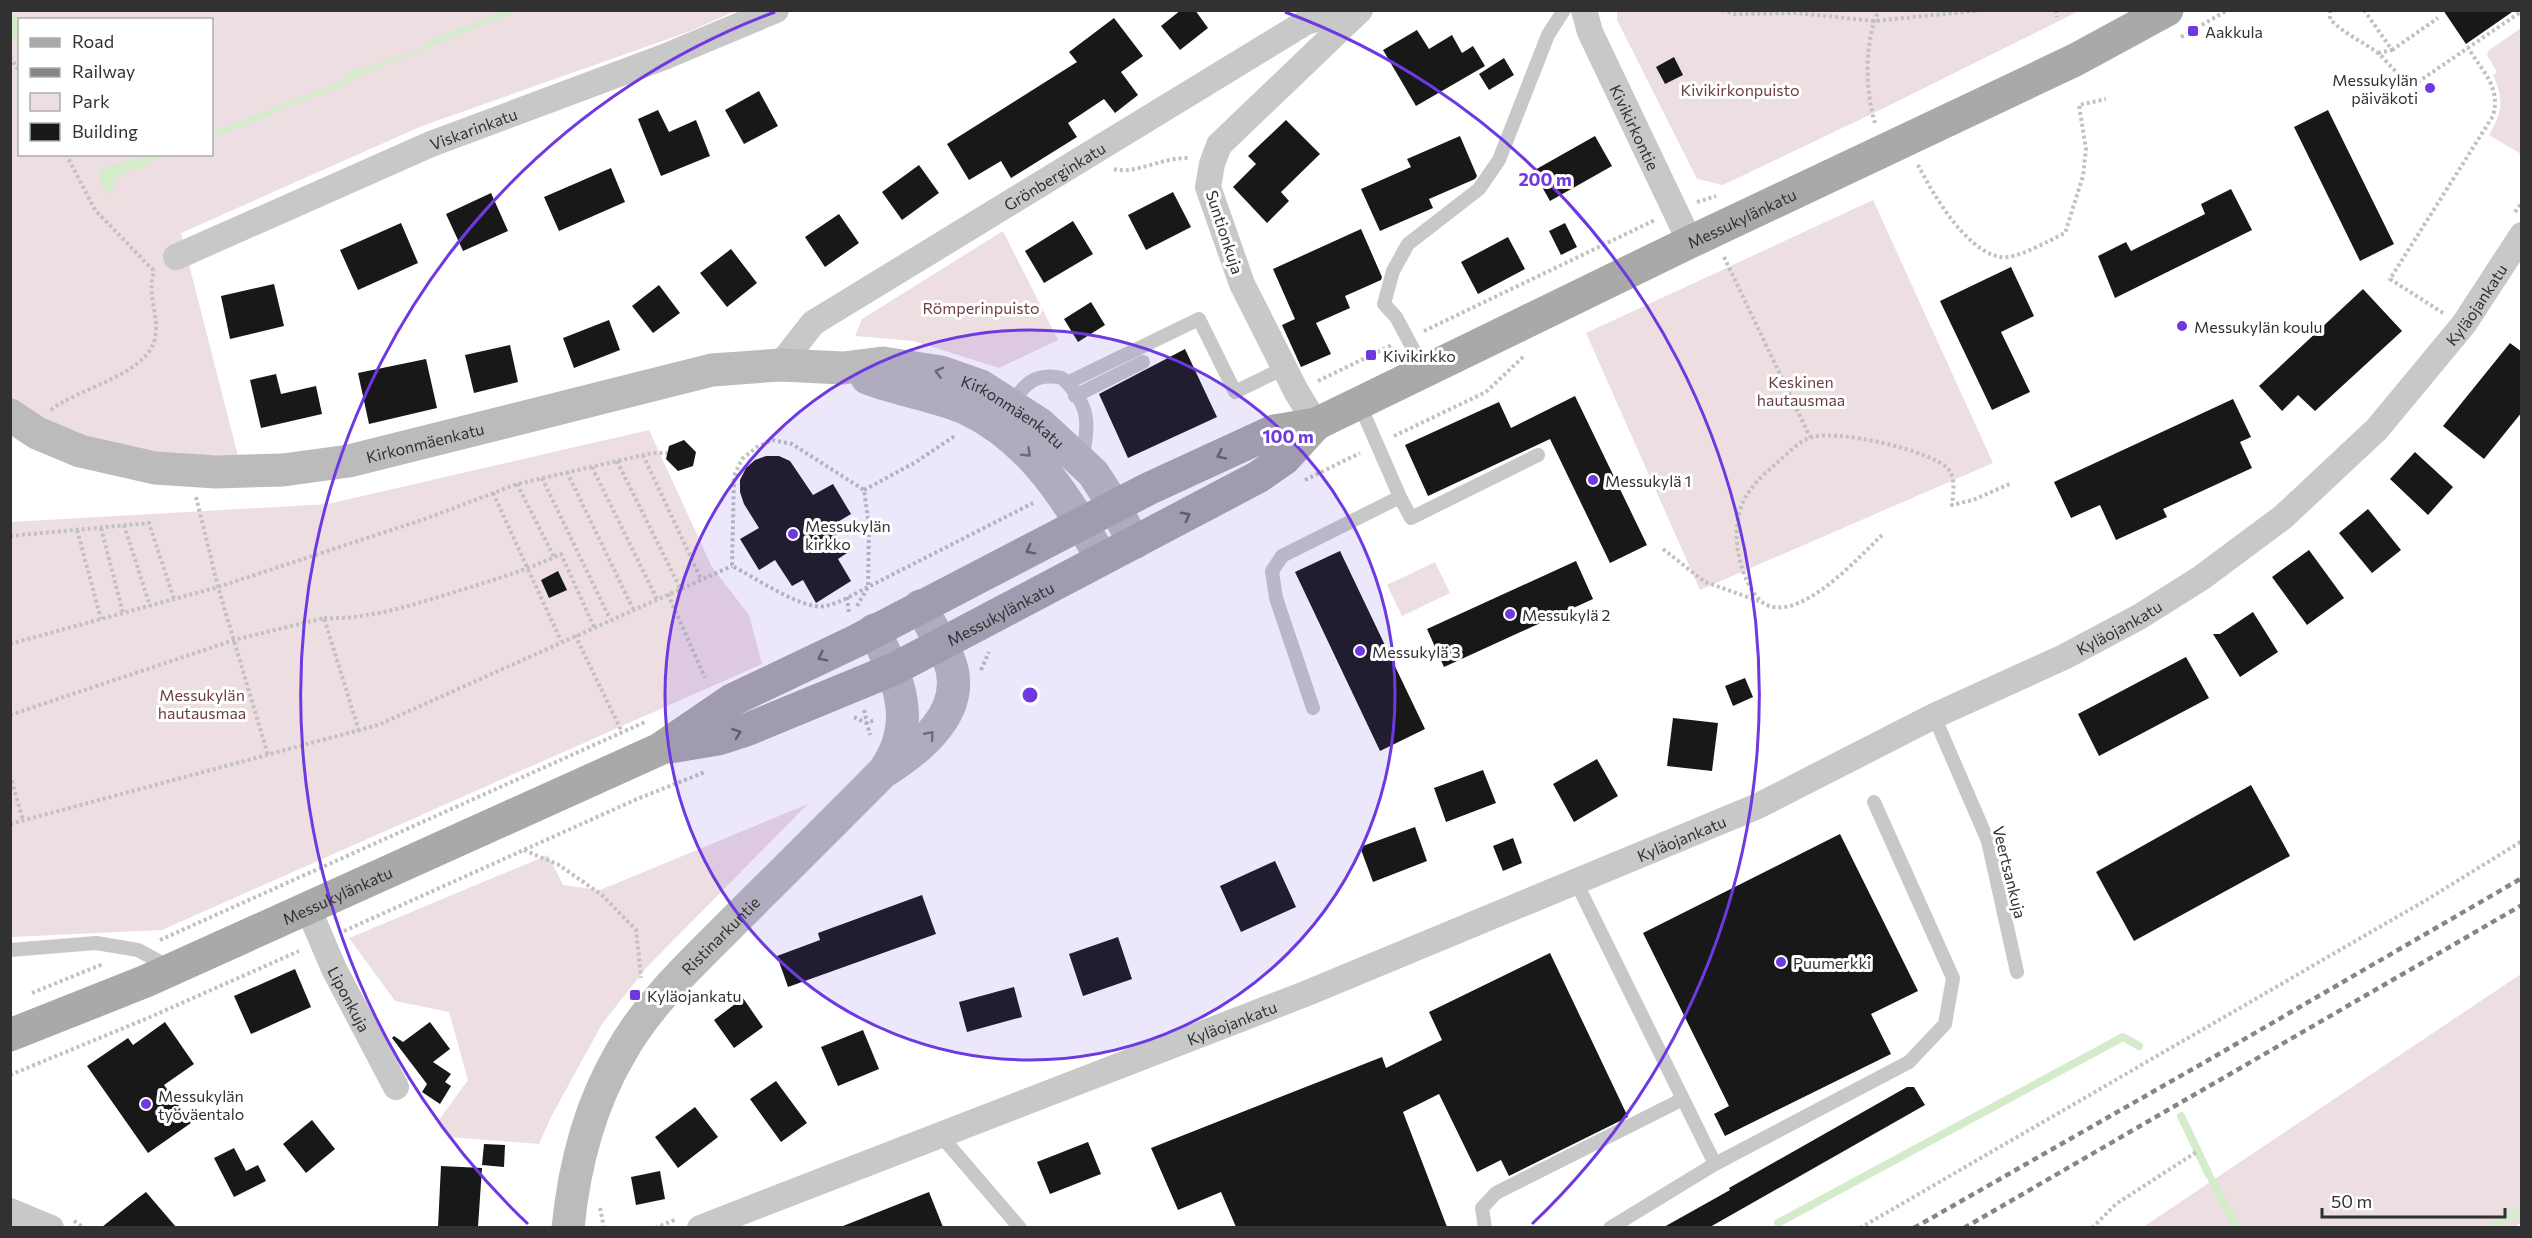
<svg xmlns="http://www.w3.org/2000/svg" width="2532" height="1238" font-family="Commissioner,sans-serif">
	<rect width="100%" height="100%" fill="#fff"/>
	<path fill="#eddfe1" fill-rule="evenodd" d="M1617,10L2079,11L1880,110L1723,185L1697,179L1617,20Z
		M10,11H736L688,32L422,126L181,233L238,456L146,454L57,427L11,399ZM20,20H212V154H20Z
		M2521,28V154L2489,135C2503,111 2504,100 2493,75L2497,72L2487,55L2489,50Z
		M1873,200L1993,463L1700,590L1586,333Z
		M1003,231L1058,340L999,368L914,341L855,336L862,319Z
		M649,430L712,567L749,615L762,664L162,930L11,937V522L328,504Z
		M1435,562L1450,593L1402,616L1387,585Z
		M808,804L647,967L602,1024L551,1117L539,1144L448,1137L439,1120L468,1080L449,1012L395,1001L349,938L548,855L563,885L600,890Z
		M2521,974V1223L2513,1228L2143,1227Z"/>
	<path fill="#d4eccc" d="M11,10L15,12L19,24V47L11,35Z
		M503,11H517L355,78L342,87L283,108L270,116L212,138V133L220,129L341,81L354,69L358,71L419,49L432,40Z
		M149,155H166L155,159L140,169L129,171L113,181V194L109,195L101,185L99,174L101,168Z"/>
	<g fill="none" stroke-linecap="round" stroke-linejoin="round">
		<path stroke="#d4eccc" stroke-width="8" d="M2181,1116L2209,1175
			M2212,1180L2237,1228
			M1778,1223L2123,1037L2139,1046
			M2491,1228L2522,1209"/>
	</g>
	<path fill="#181818" d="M1181,10H1195L1208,28L1180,50L1161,26Z
		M2443,10H2515L2466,44Z
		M1114,18L1143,56L1121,72L1138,95L1115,113L1104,99L1068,123L1077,137L1011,178L1001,161L969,180L947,144L1077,62L1069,52Z
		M1417,30L1429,49L1452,35L1462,53L1473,46L1485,66L1416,106L1383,50Z
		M1674,57L1683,75L1665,84L1656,67Z
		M1504,58L1514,75L1489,90L1479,74Z
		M759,91L778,126L744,144L725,110Z
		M658,110L669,132L696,120L710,156L661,176L638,119Z
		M2328,110L2394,244L2360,261L2294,127Z
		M1286,120L1320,154L1281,192L1289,201L1267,223L1233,187L1256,164L1248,156Z
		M1460,136L1477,176L1475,179L1429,199L1433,208L1380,231L1361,189L1411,167L1407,159Z
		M1595,136L1612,166L1550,201L1533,171Z
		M919,165L939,193L902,220L882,192Z
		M611,168L625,202L559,231L544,197Z
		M2231,189L2252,230L2115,298L2098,256L2126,242L2131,251L2205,214L2201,204Z
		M1173,192L1191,227L1146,250L1128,215Z
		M491,193L508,231L463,251L446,214Z
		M839,214L859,243L825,267L805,237Z
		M1073,221L1093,254L1044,283L1025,251Z
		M401,223L418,263L358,290L340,250Z
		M1565,223L1577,247L1561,255L1549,231Z
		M1361,229L1382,277L1381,280L1345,296L1350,308L1316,323L1331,354L1301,367L1282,325L1295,319L1273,269Z
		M1508,237L1525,269L1478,294L1461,262Z
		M731,249L757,283L727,307L700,273Z
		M2011,267L2034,316L2001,332L2030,392L1992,410L1940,301Z
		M274,284L284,326L230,339L221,296Z
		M659,285L680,313L653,333L632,306Z
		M2363,289L2402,331L2315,411L2298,395L2282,411L2259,386Z
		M1091,302L1105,325L1078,342L1064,319Z
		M609,320L620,350L574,368L563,338Z
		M2510,343L2522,352V412L2484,459L2443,426Z
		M510,345L518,382L474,393L465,355Z
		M1185,349L1217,417L1128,458L1099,394Z
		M426,359L437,408L369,424L358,373Z
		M276,374L281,394L316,386L322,414L261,428L250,380Z
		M1575,396L1647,545L1610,563L1550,439L1428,496L1405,445L1499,402L1511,428Z
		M2233,399L2251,437L2240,442L2252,468L2163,509L2167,517L2116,540L2100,505L2071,518L2054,482Z
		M684,440L696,452L693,466L678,471L666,459L669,446Z
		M2415,452L2453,487L2428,515L2390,479Z
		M766,456H779L790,461L813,495L833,484L851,514L831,526L847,553L838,559L851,581L816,603L803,580L792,586L775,560L759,570L740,539L759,528L744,504L740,492V480L746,468L755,460Z
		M2368,509L2401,550L2372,573L2339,533Z
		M2309,550L2344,598L2307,625L2272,577Z
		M1340,551L1425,729L1380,751L1295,572Z
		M1576,561L1593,599L1444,667L1427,629Z
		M558,571L567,590L549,598L541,580Z
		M2253,612L2278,652L2240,677L2213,634H2220Z
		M2186,657L2209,698L2099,756L2078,714Z
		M1745,678L1753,697L1733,706L1725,686Z
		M1673,718L1718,723L1712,771L1667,766Z
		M1597,759L1618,796L1574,822L1553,784Z
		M1483,770L1496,803L1446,822L1434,788Z
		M2251,785L2290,856L2134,941L2096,872Z
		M1415,827L1427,861L1373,882L1360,847Z
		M1840,834L1918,991L1871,1014L1891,1054L1725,1136L1714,1114L1729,1106L1643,933Z
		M1513,838L1522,863L1503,871L1493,846Z
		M1275,861L1296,907L1241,932L1220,886Z
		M922,895L936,934L788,987L777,956L820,940L818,933Z
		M1118,937L1132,979L1083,996L1069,954Z
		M1550,953L1628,1117L1509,1176L1501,1160L1477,1172L1439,1094L1403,1112L1447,1227H1236L1221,1192L1178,1210L1151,1148L1382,1057L1386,1068L1442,1040L1429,1012Z
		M295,969L311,1007L251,1034L234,996Z
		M1014,987L1022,1017L967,1032L959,1002Z
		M743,998L763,1027L734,1048L714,1020Z
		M165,1022L194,1064L164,1085L191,1123L148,1153L87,1066L128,1038L133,1045Z
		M430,1022L450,1049L433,1062L451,1074L445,1082L451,1086L440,1104L422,1092L427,1084L392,1038L394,1036L403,1042Z
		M863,1030L879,1069L838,1086L821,1047Z
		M776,1081L807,1123L781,1142L750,1099Z
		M1907,1087H1914L1925,1105L1710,1227H1664L1730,1190L1729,1188Z
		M695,1107L718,1137L678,1168L655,1137Z
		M312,1120L335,1149L306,1173L283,1144Z
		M1088,1142L1101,1174L1050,1194L1037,1162Z
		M484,1144L505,1145L504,1167L482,1165Z
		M234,1148L246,1171L258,1165L266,1181L234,1197L214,1158Z
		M441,1166L482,1168L478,1227H438Z
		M660,1171L665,1199L636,1205L631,1177Z
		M146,1192L176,1227H102L138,1198Z
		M929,1192L943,1227H843V1226Z"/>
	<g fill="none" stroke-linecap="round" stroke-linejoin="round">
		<path stroke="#c1c1c1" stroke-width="4" stroke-dasharray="3 3" stroke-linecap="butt" d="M1722,10L1734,14L1797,13L1874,21L1984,10
			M2056,10L2057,17
			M2330,10V19C2344,34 2362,41 2378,53C2390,64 2399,79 2415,84L2522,11
			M2364,10L2392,50L2378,53
			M2181,37L2228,10
			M2392,50L2438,18
			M10,57L20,72
			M1875,123C1865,90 1864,41 1879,10
			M66,154L95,210L154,271
			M1918,165C1933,194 1965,250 2000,257C2016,260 2050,240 2065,233L2083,176L2086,149L2079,105L2106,99
			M1114,169C1134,175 1163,157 1188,158
			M1697,202L1716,196
			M2515,212L2522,202
			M1724,257L1810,437
			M2443,313L2390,279L2493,116C2501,87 2483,72 2468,48
			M1424,331L1655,220
			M1318,381L1392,345
			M51,410C76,389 149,374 155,338C160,315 145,291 155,270
			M1394,436L1486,392L1524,356
			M643,455L701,579
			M617,461L680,588
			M592,467L657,599
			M567,472L633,609
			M542,478L610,619
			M1305,480L1360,453
			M517,484L554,557
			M864,490L916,462L956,435
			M493,493L561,641
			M196,497L218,587L268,755
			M124,525L150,606
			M101,528L123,613
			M77,530L101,619
			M1882,535C1859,557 1788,637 1756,596C1735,568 1728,517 1751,489C1758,479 1768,471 1777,463C1787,454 1797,443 1809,438C1832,428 1934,450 1949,470C1956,480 1953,494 1952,505L1973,500L2012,483
			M10,536L149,523L174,599
			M1663,549L1705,582L1759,601
			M668,594L705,678
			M847,597L849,614
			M857,606L868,587L869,526L864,490L792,444L772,440L757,447L742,459L734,476L732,566C753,576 803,611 825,606C840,603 854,594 868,587L1033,503
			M324,618C369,620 415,604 458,591C493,580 527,570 561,554L594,627
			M575,635L622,732
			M10,644L218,587L425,519L517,484L652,453H667
			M981,670L989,652
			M864,710L870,735
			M10,715L234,640L324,618L359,731
			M854,717L866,723L875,720
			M10,775L23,820
			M10,824L378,725L732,566
			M524,850L559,865L602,895L636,930L641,978
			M344,931L637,799L705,772
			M160,940L645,722
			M32,993L103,964
			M10,1075L148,1018L299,951
			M600,1208L604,1228
			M74,1221L84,1228
			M655,1228L677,1219
			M1860,1228L2428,899L2522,841
			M2092,1228L2116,1204L2198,1151"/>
		<path stroke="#c8c8c8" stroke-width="14" d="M1425,371L1396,317L1384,304L1393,271L1408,244L1479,189L1499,160L1548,35L1564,10
			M1067,383L1199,319L1235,392L1284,368
			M1075,396L1143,362
			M1010,405C1024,385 1034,372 1062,378C1091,405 1089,424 1082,460
			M1400,497L1411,518L1538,455
			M1313,708L1276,598L1272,571L1282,556L1400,497L1359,403
			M1934,716L1988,841L2017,972
			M1576,882L1715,1164L1909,1062L1945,1024L1953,978L1874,802
			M10,950L96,943L138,950L171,968
			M941,1136L1020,1228
			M1485,1228L1482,1208L1496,1193L1683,1099
			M1610,1228L1715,1164"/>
		<g stroke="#c8c8c8" stroke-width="26">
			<path id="s1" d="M1584,10L1590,32L1690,242"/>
			<path id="s2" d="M176,257L431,144L664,57L776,10"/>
			<path id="s3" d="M780,365L813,323L1306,22L1346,10"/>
			<path d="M1316,424L1296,391L1242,284L1208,187L1212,164L1219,145L1360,10"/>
			<path id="s4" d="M308,908L334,969L396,1087"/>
			<path d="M10,1211L51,1228"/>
			<path id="s5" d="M700,1228L1305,994L1758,806L1934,716L2064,657L2139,617L2201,578L2283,517L2377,429L2464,324L2522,235"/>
		</g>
		<g stroke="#bbb" stroke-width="33">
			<path d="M867,378C900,391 935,395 967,409C1031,439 1069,501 1102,559"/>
			<path id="s6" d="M10,415L37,433L80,451L155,468L216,472L283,470L349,461L712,370L780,365L843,368L883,363L941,372L981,386L1040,424L1093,473L1115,507L1134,543"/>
			<path d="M888,769C924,746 968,708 949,660C941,642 930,624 920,606"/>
			<path id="s7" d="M568,1228C574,1167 589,1107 620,1054C647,1005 690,965 729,926C781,874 833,823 884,771C919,722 898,679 874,630"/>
		</g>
		<g stroke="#a9a9a9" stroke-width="33">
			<path id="s8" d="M670,747L718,739L746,730L894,669L1258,477L1284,459L1316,424"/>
			<path id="s9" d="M10,1035L146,981L660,749L732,700L856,641L1148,489L1274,431L1316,424L1690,242L2075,60L2167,10"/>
		</g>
		<path stroke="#868686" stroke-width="4.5" stroke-dasharray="6 4.5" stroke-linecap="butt" d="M1914,1228L2205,1062L2522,878
			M1964,1228L2522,905"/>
	</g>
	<defs><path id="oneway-chevron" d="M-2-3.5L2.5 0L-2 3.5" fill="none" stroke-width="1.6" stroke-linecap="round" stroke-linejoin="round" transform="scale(1.5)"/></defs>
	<g stroke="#6f6f6f">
		<use href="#oneway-chevron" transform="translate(939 372) rotate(-166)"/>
		<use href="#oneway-chevron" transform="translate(1027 453) rotate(43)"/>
		<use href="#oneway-chevron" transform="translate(930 735) rotate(-49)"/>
	</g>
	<g stroke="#616161">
		<use href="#oneway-chevron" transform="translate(1221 455) rotate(154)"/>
		<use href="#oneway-chevron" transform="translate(1186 516) rotate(-28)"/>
		<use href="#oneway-chevron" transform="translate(1030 550) rotate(153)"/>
		<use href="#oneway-chevron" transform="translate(822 657) rotate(154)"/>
		<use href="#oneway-chevron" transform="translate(737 733) rotate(-19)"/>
	</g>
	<circle cx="1030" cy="695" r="365" fill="#6e39e1" fill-opacity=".12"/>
	<g fill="none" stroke="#6e39e1" stroke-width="3">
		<circle cx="1030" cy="695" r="365"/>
		<path d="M528 1224A729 729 0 0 1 775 12M1285 12A729 729 0 0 1 1532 1224"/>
	</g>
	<g fill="#6e39e1" stroke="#fff" stroke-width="2">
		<rect x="2187" y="25" width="12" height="12" rx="3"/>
		<circle cx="2430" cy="88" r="6"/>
		<circle cx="2182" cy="326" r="6"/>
		<rect x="1365" y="349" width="12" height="12" rx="3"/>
		<circle cx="1593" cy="480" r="6"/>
		<circle cx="793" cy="534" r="6"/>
		<circle cx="1510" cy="614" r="6"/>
		<circle cx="1360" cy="651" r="6"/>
		<circle cx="1781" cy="962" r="6"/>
		<rect x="629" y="989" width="12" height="12" rx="3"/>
		<circle cx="146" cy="1104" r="6"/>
	</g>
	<g text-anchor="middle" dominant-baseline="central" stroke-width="6" stroke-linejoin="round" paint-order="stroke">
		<g font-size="16" fill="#313131" stroke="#fff" text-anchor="start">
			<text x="2205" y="31">Aakkula</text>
			<text x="2418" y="79" text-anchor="end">Messukylän<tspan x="2418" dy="18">päiväkoti</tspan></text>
			<text x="2194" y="326">Messukylän koulu</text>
			<text x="1383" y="355">Kivikirkko</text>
			<text x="1605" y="480">Messukylä 1</text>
			<text x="805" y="525">Messukylän<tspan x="805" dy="18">kirkko</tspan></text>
			<text x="1522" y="614">Messukylä 2</text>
			<text x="1372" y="651">Messukylä 3</text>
			<text x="1793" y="962">Puumerkki</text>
			<text x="647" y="995">Kyläojankatu</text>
			<text x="158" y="1095">Messukylän<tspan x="158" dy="18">työväentalo</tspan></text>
		</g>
		<g font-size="16" fill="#6c3f42" stroke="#fff">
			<text x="1740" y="89">Kivikirkonpuisto</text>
			<text x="981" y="307">Römperinpuisto</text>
			<text x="1801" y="381">Keskinen<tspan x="1801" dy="18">hautausmaa</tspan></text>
			<text x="202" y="694">Messukylän<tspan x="202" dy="18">hautausmaa</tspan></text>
		</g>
		<g font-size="16" fill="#313131" stroke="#fff">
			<text stroke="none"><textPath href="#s1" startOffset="128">Kivikirkontie</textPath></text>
			<text stroke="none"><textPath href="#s2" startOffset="324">Viskarinkatu</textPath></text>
			<text stroke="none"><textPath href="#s3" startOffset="336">Grönberginkatu</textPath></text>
			<text stroke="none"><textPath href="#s9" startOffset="1918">Messukylänkatu</textPath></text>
			<text transform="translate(1225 232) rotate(72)">Suntionkuja</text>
			<text stroke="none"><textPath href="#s5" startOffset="2028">Kyläojankatu</textPath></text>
			<text stroke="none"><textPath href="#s6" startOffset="1038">Kirkonmäenkatu</textPath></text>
			<text stroke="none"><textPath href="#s6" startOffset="429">Kirkonmäenkatu</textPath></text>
			<text stroke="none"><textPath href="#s8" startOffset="358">Messukylänkatu</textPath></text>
			<text stroke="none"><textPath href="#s5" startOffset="1542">Kyläojankatu</textPath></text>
			<text stroke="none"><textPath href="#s5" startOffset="1056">Kyläojankatu</textPath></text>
			<text transform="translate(2010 872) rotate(76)">Veertsankuja</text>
			<text stroke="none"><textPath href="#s9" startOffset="356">Messukylänkatu</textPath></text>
			<text stroke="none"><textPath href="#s7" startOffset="339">Ristinarkuntie</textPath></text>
			<text stroke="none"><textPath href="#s4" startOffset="100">Liponkuja</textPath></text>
			<text stroke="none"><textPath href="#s5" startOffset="570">Kyläojankatu</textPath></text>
		</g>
	</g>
	<circle cx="1030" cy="695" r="9" fill="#6e39e1" stroke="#fff" stroke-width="3"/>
	<g font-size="18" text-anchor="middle" font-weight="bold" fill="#6e39e1" stroke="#fff" stroke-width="6" stroke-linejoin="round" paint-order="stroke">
		<text x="1545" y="186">200 m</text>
		<text x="1288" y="443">100 m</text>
	</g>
	<rect width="2532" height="1238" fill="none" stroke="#313131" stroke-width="24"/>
	<rect x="18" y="18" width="195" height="138" fill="#ffffff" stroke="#adadad" stroke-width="1.5"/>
	<rect x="30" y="38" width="30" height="9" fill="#a9a9a9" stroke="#adadad" stroke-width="1.5"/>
	<text x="72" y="48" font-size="18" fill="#313131">Road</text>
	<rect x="30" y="68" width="30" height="9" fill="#868686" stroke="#adadad" stroke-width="1.5"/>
	<text x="72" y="78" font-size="18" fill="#313131">Railway</text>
	<rect x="30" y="93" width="30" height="18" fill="#eddfe1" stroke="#adadad" stroke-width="1.5"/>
	<text x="72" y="108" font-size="18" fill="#313131">Park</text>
	<rect x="30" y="123" width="30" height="18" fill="#181818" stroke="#adadad" stroke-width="1.5"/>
	<text x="72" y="138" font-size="18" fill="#313131">Building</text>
	<path d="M2322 1208v9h183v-9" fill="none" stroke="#313131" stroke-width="3"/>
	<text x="2331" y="1208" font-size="18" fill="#313131" stroke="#ffffff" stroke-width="4.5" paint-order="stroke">50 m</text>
</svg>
